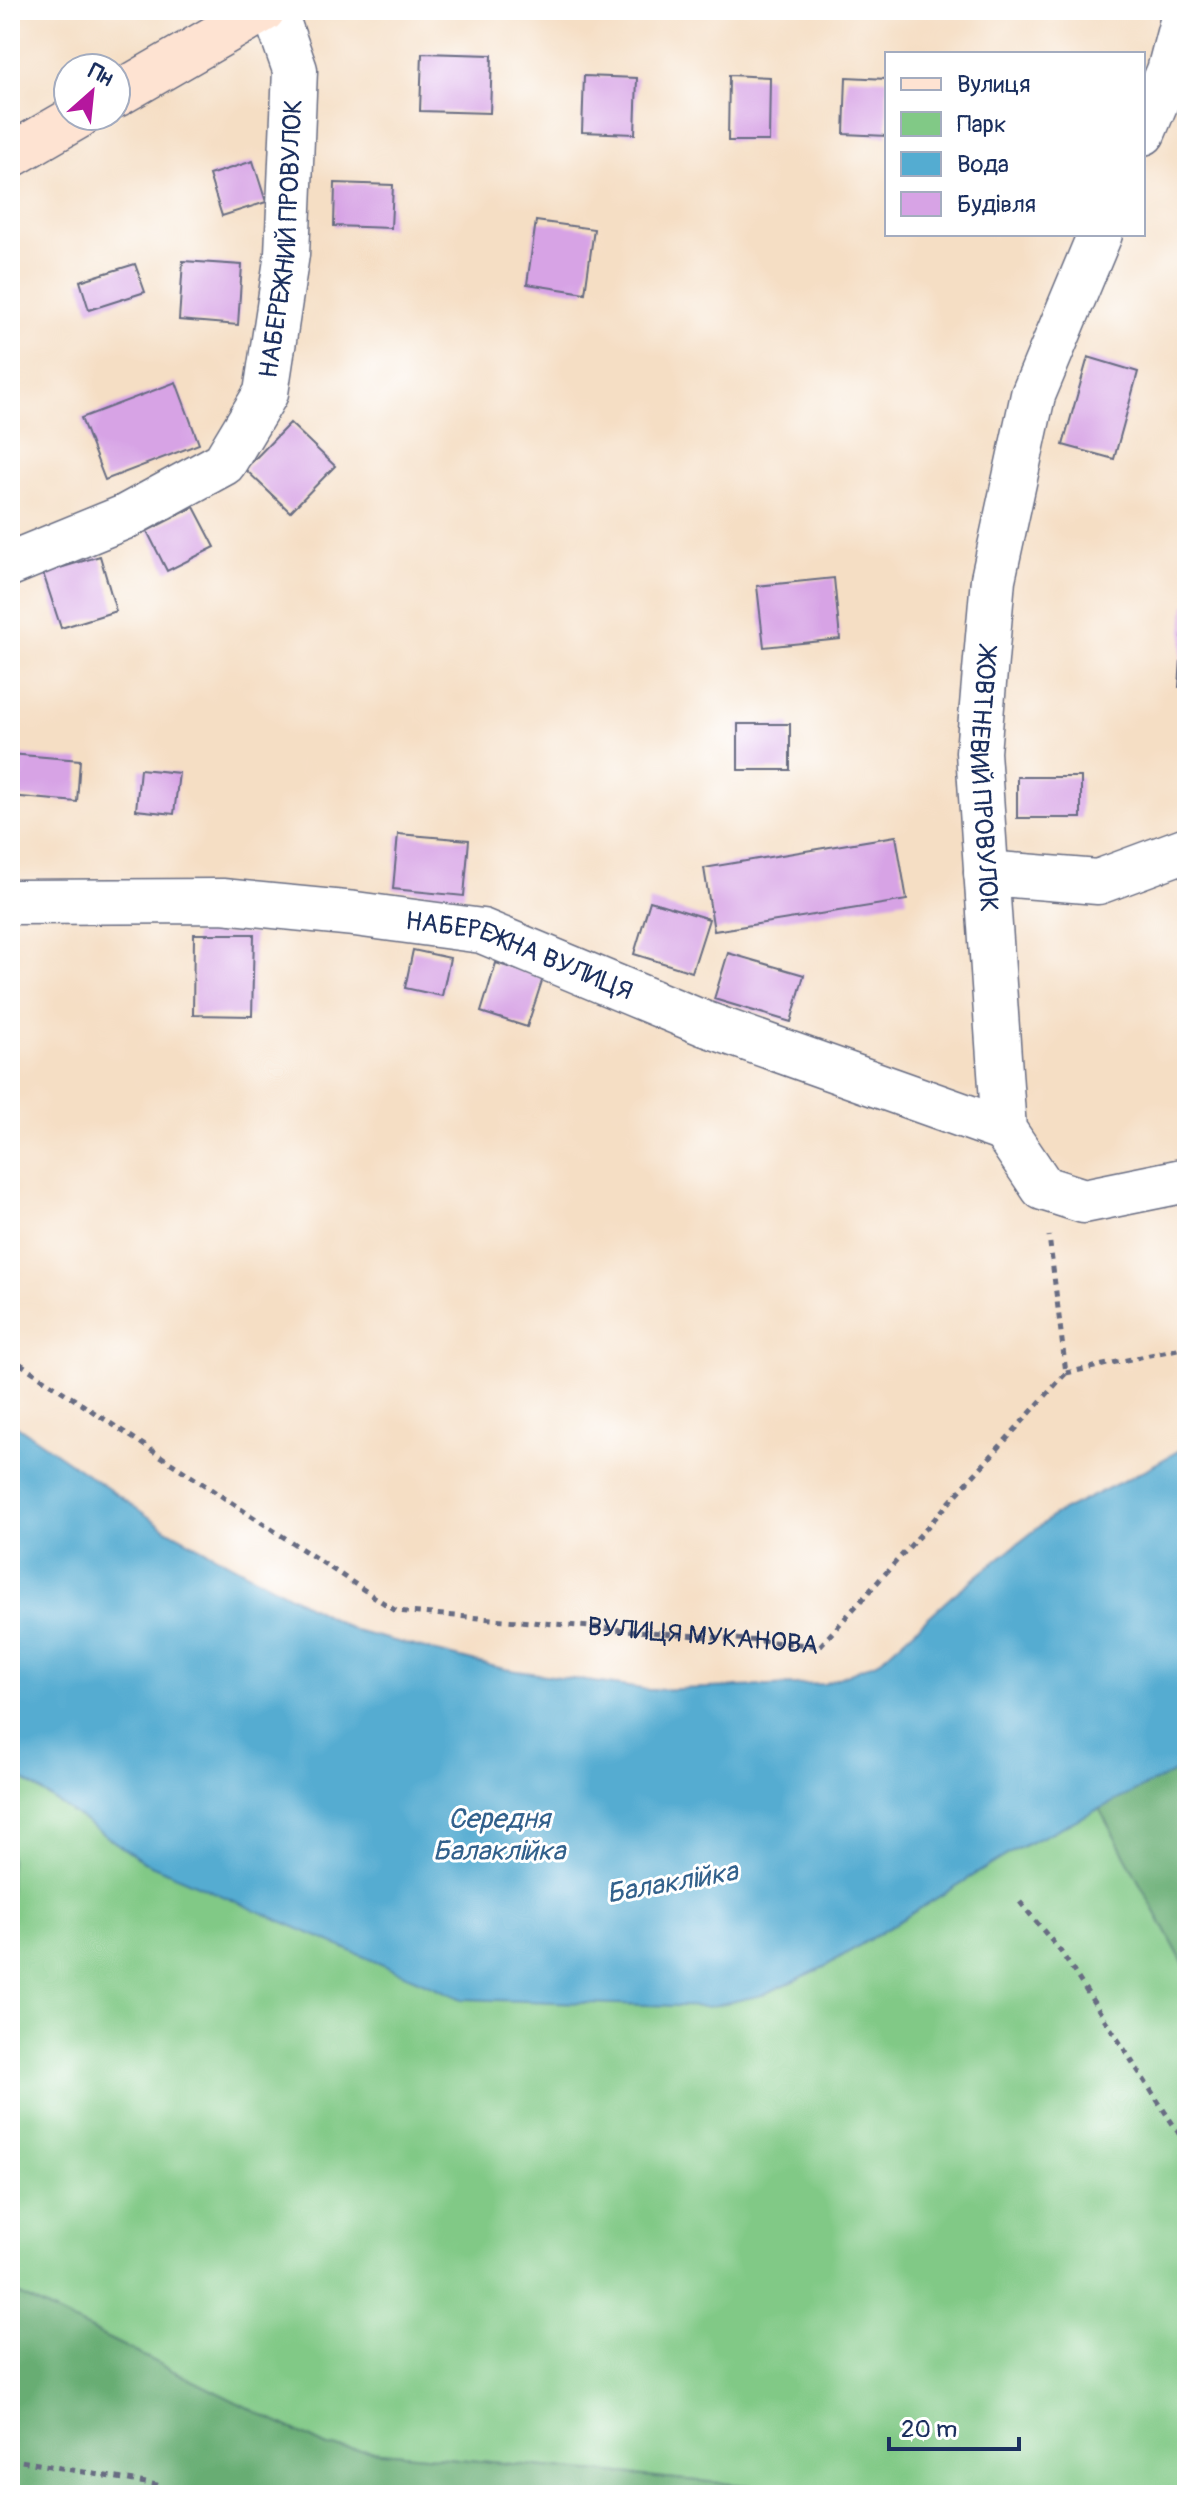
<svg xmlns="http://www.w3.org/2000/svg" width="1197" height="2505" font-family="Pangolin,sans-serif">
	<rect width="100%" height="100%" fill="#fff"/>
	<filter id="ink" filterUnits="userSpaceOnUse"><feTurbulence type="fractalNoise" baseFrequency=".0125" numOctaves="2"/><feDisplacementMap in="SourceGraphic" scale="16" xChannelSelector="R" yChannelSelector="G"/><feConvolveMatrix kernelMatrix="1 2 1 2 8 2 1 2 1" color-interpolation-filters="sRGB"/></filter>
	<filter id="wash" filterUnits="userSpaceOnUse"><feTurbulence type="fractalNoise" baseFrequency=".006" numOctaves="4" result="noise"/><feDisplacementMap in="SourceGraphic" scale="32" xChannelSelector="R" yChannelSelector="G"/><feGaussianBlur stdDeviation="1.8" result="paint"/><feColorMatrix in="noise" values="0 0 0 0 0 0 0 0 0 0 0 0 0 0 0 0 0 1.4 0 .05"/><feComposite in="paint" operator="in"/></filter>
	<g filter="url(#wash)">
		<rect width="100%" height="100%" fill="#f5dec4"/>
		<path fill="#81c986" stroke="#4e7c72" stroke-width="2" d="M10,1770L144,1862L762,1995L824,1967L1017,1849L1099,1808L1187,1970V2495H853L327,2447L10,2290Z"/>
		<path fill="#68ad73" stroke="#426e68" stroke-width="2" d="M1187,1766V1970L1099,1808Z
			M10,2290L327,2447L853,2495H10Z"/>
		<path fill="#54acd1" stroke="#386e98" stroke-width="2" d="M10,1421L168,1530L355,1631L504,1669L649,1690L824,1684L881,1660L952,1596L1054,1515L1141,1472L1187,1446V1766L1017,1849L824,1967L762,1995L707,2007L462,1999L144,1862L10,1770Z"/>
		<g id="blocks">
			<path fill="#d7a3e5" d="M422,53L492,55L490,113L420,111Z
				M729,75L770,77L769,141H728Z
				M584,76L637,78L635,134L582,132Z
				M846,77L887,79V136L844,134Z
				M253,161L266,202L222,216L209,175Z
				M335,183L393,185L391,228L334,226Z
				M536,221L594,229L585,293L527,284Z
				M183,261L242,265L238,325L179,320Z
				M135,264L145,292L89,310L80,281Z
				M1088,357L1138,372L1114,459L1063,445Z
				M176,382L199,444L105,480L81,418Z
				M290,423L335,466L290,512L245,469Z
				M194,507L215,547L167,571L147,531Z
				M100,556L116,611L61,628L43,573Z
				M834,578L840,639L764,647L757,586Z
				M1185,605H1187V687H1179Z
				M738,724H790V770H738Z
				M10,754L80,760L77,802L10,796Z
				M140,769L179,773L174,814L136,810Z
				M1017,777H1081V818H1017Z
				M398,834L469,840L464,896L393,889Z
				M896,836L907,900L714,931L704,868Z
				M650,901L709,919L692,972L634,954Z
				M194,934H254L252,1016L193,1015Z
				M413,950L450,958L442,996L405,988Z
				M728,953L804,975L791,1022L714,999Z
				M496,963L543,978L527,1027L481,1012Z"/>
		</g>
	</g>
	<g filter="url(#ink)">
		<use href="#blocks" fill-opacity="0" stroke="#676c82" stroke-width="2"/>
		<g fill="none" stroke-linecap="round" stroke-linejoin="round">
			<g stroke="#676c82" stroke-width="47">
				<g id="street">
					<path d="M1143,133L1169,71L1185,10"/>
					<path id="s2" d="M1100,234L1033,395L993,579L978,752L1004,1130L1043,1188L1084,1201L1187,1180"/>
					<path id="s3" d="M10,564L125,517L224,463L266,393L287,254L295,70L274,10"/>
					<path d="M986,873L1098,882L1187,849"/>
					<path id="s4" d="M10,902L222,901L355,914L482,931L703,1023L1004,1130"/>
				</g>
			</g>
			<g stroke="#676c82" stroke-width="47">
				<path id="secondary" d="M116,95L263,10
					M10,156L79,116"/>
			</g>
			<g stroke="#676c82" stroke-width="5" stroke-dasharray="6 6" stroke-linecap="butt">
				<path id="s1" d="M10,1357L396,1611L820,1646L1066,1373L1049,1236"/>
				<path d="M1066,1373L1187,1347"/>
				<path d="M1020,1902L1061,1952L1187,2146"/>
				<path d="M1187,2114L1182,2124L1187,2184"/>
				<path d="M10,2459L157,2485L177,2495"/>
				<path d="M1186,2495L1187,2494"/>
			</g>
			<use href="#street" stroke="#fff" stroke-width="44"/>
			<use href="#secondary" stroke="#fee3d2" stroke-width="44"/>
		</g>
	</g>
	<g text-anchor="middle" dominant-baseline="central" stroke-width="6" stroke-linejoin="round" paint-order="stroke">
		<g font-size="26" fill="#1b2f5e" stroke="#fff">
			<text stroke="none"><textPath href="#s3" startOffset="474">НАБЕРЕЖНИЙ ПРОВУЛОК</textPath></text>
			<text stroke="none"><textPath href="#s2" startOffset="564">ЖОВТНЕВИЙ ПРОВУЛОК</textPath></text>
			<text stroke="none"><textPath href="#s4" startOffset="516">НАБЕРЕЖНА ВУЛИЦЯ</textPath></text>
			<text stroke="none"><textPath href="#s1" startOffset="770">ВУЛИЦЯ МУКАНОВА</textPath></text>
		</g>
		<g font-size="28" font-style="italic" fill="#32618c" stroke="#fff">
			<text x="499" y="1819">Середня<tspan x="499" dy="32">Балаклійка</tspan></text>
			<text transform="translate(672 1883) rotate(-10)">Балаклійка</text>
		</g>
	</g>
	<rect width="1197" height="2505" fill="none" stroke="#fff" stroke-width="40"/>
	<rect x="885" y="52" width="260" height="184" fill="#ffffff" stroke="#a4acbf" stroke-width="2"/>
	<rect x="901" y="78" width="40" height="12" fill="#fee3d2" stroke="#a4acbf" stroke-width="2"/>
	<text x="957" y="92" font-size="24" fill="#1b2f5e">Вулиця</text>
	<rect x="901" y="112" width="40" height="24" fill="#81c986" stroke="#a4acbf" stroke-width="2"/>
	<text x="957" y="132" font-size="24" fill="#1b2f5e">Парк</text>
	<rect x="901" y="152" width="40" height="24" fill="#54acd1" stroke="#a4acbf" stroke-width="2"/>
	<text x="957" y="172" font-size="24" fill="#1b2f5e">Вода</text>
	<rect x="901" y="192" width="40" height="24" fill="#d7a3e5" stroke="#a4acbf" stroke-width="2"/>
	<text x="957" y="212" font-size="24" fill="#1b2f5e">Будівля</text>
	<g transform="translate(92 92) rotate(27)"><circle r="38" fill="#ffffff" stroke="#a4acbf" stroke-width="2"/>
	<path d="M0-6L14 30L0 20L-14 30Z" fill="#b5179e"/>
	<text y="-12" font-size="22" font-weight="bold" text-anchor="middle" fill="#1b2f5e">Пн</text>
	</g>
	<path d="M889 2437v12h130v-12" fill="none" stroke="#1b2f5e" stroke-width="4"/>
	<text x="901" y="2437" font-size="24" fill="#1b2f5e" stroke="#ffffff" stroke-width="6" paint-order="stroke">20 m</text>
</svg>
